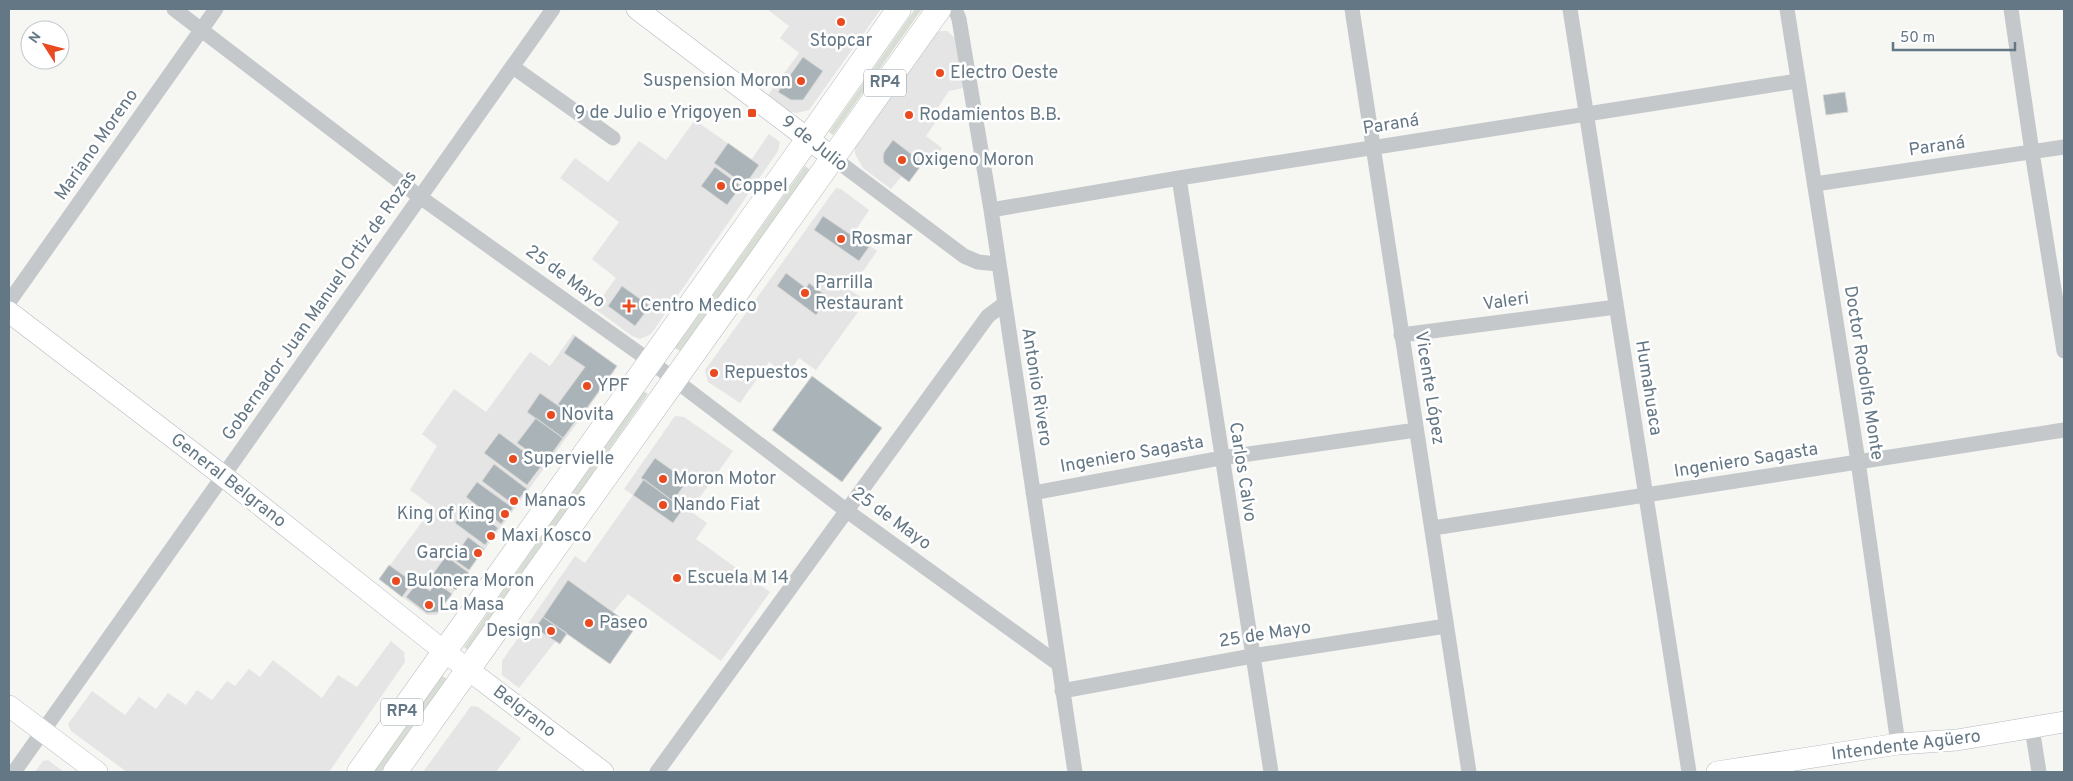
<svg xmlns="http://www.w3.org/2000/svg" width="2073" height="781" font-family="Overpass,sans-serif">
	<rect width="100%" height="100%" fill="#f6f6f3"/>
	<path fill="#e4e5e4" d="M767,9H881L809,110L796,113L789,111L768,95L799,53L780,38L789,26Z
		M940,31H947L957,40L963,88L949,91L934,113L939,117L926,136L942,148L928,168L915,160L891,189L863,168L855,154V146L935,34Z
		M695,120L751,160L769,134L780,142L778,151L651,334L640,339L632,336L594,308L616,278L592,259L619,222L560,178L575,158L608,182L639,141L666,160Z
		M836,188L841,189L869,210L853,234L877,251L850,290L866,301L816,370L799,358L787,375L769,362L740,403L708,382L705,370Z
		M573,334L612,363L615,371L437,615H427L379,580L433,507L410,490L437,446L422,434L454,389L486,412L530,352L550,366Z
		M675,416L684,417L733,451L690,511L707,523L696,539L770,592L721,661L628,594L613,612L635,628L610,664L568,634L560,644L555,642L519,688L502,675V661L575,556L585,563L633,495L624,489Z
		M391,641L404,652L405,662L329,772H127L71,731L68,724L92,691L125,715L139,697L156,709L168,693L186,705L197,690L212,700L227,681L235,686L249,669L260,677L273,660L322,698L338,675L357,687Z
		M471,706L478,707L521,738L496,772H423Z
		M48,760L64,772H35L43,761Z"/>
	<path fill="#d8ded4" d="M915,9H922L833,135L829,132Z
		M805,166L810,170L680,351L675,348Z
		M643,391L648,394L469,651L464,647Z
		M442,676L447,679L381,772H374Z"/>
	<path fill="#aab3b8" stroke="#d8d8d5" d="M803,57L823,71L803,100H791L778,92Z
		M1845,92L1848,112L1826,115L1823,95Z
		M893,140L923,163L909,182L884,163L883,158L884,152Z
		M728,143L759,165L745,185L714,163Z
		M715,167L741,186L727,205L701,186Z
		M823,216L869,247L859,261L814,230Z
		M786,273L806,288L809,283L829,298L816,315L777,286Z
		M622,286L650,306L635,326L608,306Z
		M575,336L617,366L579,419L558,404L585,367L564,353Z
		M812,376L882,428L842,482L772,430Z
		M540,393L577,419L563,438L527,412Z
		M536,418L563,438L545,463L517,443Z
		M499,433L542,465L527,485L484,453Z
		M655,458L687,481L673,501L641,478Z
		M494,464L527,489L514,505L482,481Z
		M644,479L683,509L673,523L633,495Z
		M477,482L513,508L501,524L466,497Z
		M468,505L498,528L485,545L455,523Z
		M468,537L484,549L469,570L453,559Z
		M446,556L469,573L456,590L433,574Z
		M389,565L413,582L402,597L379,579Z
		M568,580L635,628L610,664L543,617Z
		M418,582L430,591L436,582L452,594L438,612L427,613L406,597Z
		M543,617L567,633L560,644L535,628Z"/>
	<g fill="none" stroke-linecap="round" stroke-linejoin="round">
		<g stroke="#b4babe" stroke-width="22">
			<path id="secondary" d="M637,9L832,157
				M9,312L222,475L445,652L603,772
				M9,706L97,772
				M1717,772L1898,744L1957,740L2064,722"/>
		</g>
		<g stroke="#b7bbbf" stroke-width="25">
			<path id="primary" d="M359,772L808,139L899,9
				M395,772L939,9"/>
		</g>
		<path stroke="#c4c8cb" stroke-width="15" d="M174,9L420,197L650,361L847,511L1057,663
			M955,9L959,19L991,210L1075,772
			M1352,9L1469,772
			M1570,9L1689,772
			M1787,9L1858,461L1898,744
			M2011,9L2032,152L2064,351
			M513,67L613,138
			M832,157L964,256L978,262L998,264
			M1179,178L1271,772
			M1815,184L2064,147
			M991,210L1179,178L1797,81
			M9,302L216,9
			M1401,335L1616,307
			M1033,493L1221,458L1416,430
			M1433,528C1644,497 1854,462 2064,430
			M1062,691L1252,656L1446,626
			M2032,728L2039,772
			M14,772L553,9
			M657,772L988,316L1004,304"/>
		<use href="#secondary" stroke="#fff" stroke-width="21"/>
		<use href="#primary" stroke="#fff" stroke-width="24"/>
	</g>
	<g fill="#ea4a20" stroke="#fff" stroke-width="2">
		<circle cx="841" cy="22" r="5"/>
		<circle cx="940" cy="73" r="5"/>
		<circle cx="801" cy="81" r="5"/>
		<rect x="747" y="108" width="10" height="10" rx="2.5"/>
		<circle cx="909" cy="115" r="5"/>
		<circle cx="902" cy="160" r="5"/>
		<circle cx="721" cy="186" r="5"/>
		<circle cx="841" cy="239" r="5"/>
		<circle cx="805" cy="293" r="5"/>
		<path d="M626.5 298.5h5v5h5v5h-5v5h-5v-5h-5v-5h5z"/>
		<circle cx="714" cy="373" r="5"/>
		<circle cx="587" cy="386" r="5"/>
		<circle cx="551" cy="415" r="5"/>
		<circle cx="513" cy="459" r="5"/>
		<circle cx="663" cy="479" r="5"/>
		<circle cx="514" cy="501" r="5"/>
		<circle cx="663" cy="505" r="5"/>
		<circle cx="505" cy="514" r="5"/>
		<circle cx="491" cy="536" r="5"/>
		<circle cx="478" cy="553" r="5"/>
		<circle cx="677" cy="578" r="5"/>
		<circle cx="396" cy="581" r="5"/>
		<circle cx="429" cy="605" r="5"/>
		<circle cx="589" cy="623" r="5"/>
		<circle cx="551" cy="631" r="5"/>
	</g>
	<g text-anchor="middle" dominant-baseline="central" stroke-width="5" stroke-linejoin="round" paint-order="stroke">
		<g fill="#fff" stroke="#92a0aa" stroke-width="1">
			<rect x="864" y="69.5" width="42" height="27" rx="4"/>
			<rect x="381" y="698.5" width="42" height="27" rx="4"/>
		</g>
		<g font-size="16" font-weight="bold" fill="#647785">
			<text x="885" y="83">RP4</text>
			<text x="402" y="712">RP4</text>
		</g>
		<g font-size="18" fill="#647785" stroke="#fff" text-anchor="start">
			<text x="841" y="41" text-anchor="middle">Stopcar</text>
			<text x="950" y="73">Electro Oeste</text>
			<text x="791" y="81" text-anchor="end">Suspension Moron</text>
			<text x="742" y="113" text-anchor="end">9 de Julio e Yrigoyen</text>
			<text x="919" y="115">Rodamientos B.B.</text>
			<text x="912" y="160">Oxigeno Moron</text>
			<text x="731" y="186">Coppel</text>
			<text x="851" y="239">Rosmar</text>
			<text x="815" y="283">Parrilla<tspan x="815" dy="21">Restaurant</tspan></text>
			<text x="640" y="306">Centro Medico</text>
			<text x="724" y="373">Repuestos</text>
			<text x="597" y="386">YPF</text>
			<text x="561" y="415">Novita</text>
			<text x="523" y="459">Supervielle</text>
			<text x="673" y="479">Moron Motor</text>
			<text x="524" y="501">Manaos</text>
			<text x="673" y="505">Nando Fiat</text>
			<text x="495" y="514" text-anchor="end">King of King</text>
			<text x="501" y="536">Maxi Kosco</text>
			<text x="468" y="553" text-anchor="end">Garcia</text>
			<text x="687" y="578">Escuela M 14</text>
			<text x="406" y="581">Bulonera Moron</text>
			<text x="439" y="605">La Masa</text>
			<text x="599" y="623">Paseo</text>
			<text x="541" y="631" text-anchor="end">Design</text>
		</g>
		<g font-size="18" fill="#647785" stroke="#fff">
			<text transform="translate(1391 125) rotate(-9)">Paraná</text>
			<text transform="translate(814 144) rotate(38)">9 de Julio</text>
			<text transform="translate(97 145) rotate(-55)">Mariano Moreno</text>
			<text transform="translate(1937 147) rotate(-8)">Paraná</text>
			<text transform="translate(565 277) rotate(36)">25 de Mayo</text>
			<text transform="translate(1506 302) rotate(-8)">Valeri</text>
			<text transform="translate(320 306) rotate(-55)">Gobernador Juan Manuel Ortiz de Rozas</text>
			<text transform="translate(1863 373) rotate(81)">Doctor Rodolfo Monte</text>
			<text transform="translate(1036 387) rotate(81)">Antonio Rivero</text>
			<text transform="translate(1429 388) rotate(81)">Vicente López</text>
			<text transform="translate(1648 388) rotate(81)">Humahuaca</text>
			<text transform="translate(1132 455) rotate(-10)">Ingeniero Sagasta</text>
			<text transform="translate(1746 461) rotate(-9)">Ingeniero Sagasta</text>
			<text transform="translate(1242 472) rotate(81)">Carlos Calvo</text>
			<text transform="translate(228 481) rotate(38)">General Belgrano</text>
			<text transform="translate(891 519) rotate(36)">25 de Mayo</text>
			<text transform="translate(1265 635) rotate(-9)">25 de Mayo</text>
			<text transform="translate(524 712) rotate(37)">Belgrano</text>
			<text transform="translate(1906 746) rotate(-7)">Intendente Agüero</text>
		</g>
	</g>
	<rect width="2073" height="781" fill="none" stroke="#647785" stroke-width="20"/>
	<g transform="translate(45 45) rotate(306)"><circle r="24" fill="#ffffff" stroke="#c1c9ce"/>
	<path d="M0-4L9 19L0 12L-9 19Z" fill="#ea4a20"/>
	<text y="-8" font-size="14" font-weight="bold" text-anchor="middle" fill="#647785">N</text>
	</g>
	<path d="M1893 42v8h122v-8" fill="none" stroke="#647785" stroke-width="2.5"/>
	<text x="1900" y="42" font-size="15" fill="#647785" stroke="#ffffff" stroke-width="4" paint-order="stroke">50 m</text>
</svg>
